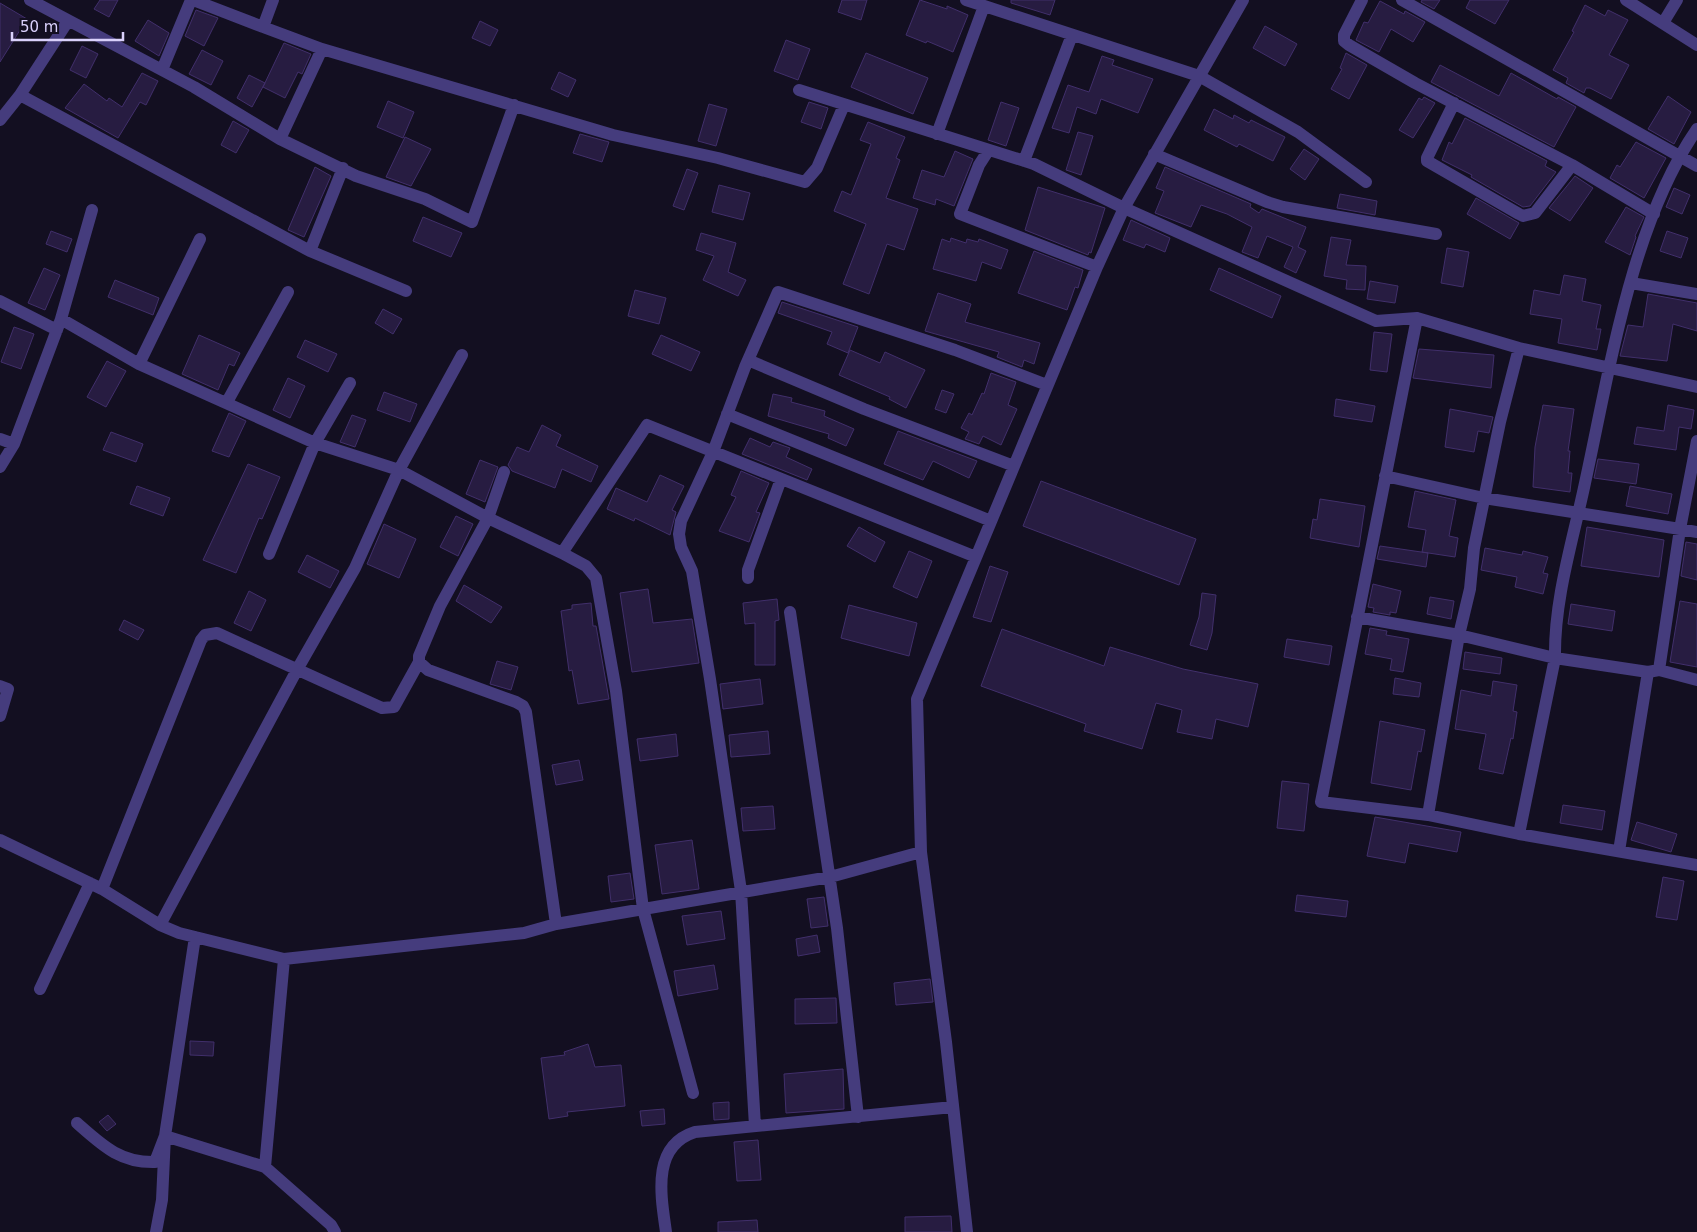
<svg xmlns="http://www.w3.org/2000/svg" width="1697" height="1232" font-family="'DejaVu Sans',sans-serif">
	<rect width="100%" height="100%" fill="#130f21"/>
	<path fill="#271c41" stroke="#412f6b" d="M100,0H118L109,17L94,9Z
		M842,0H867L861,20L838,12Z
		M920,0L947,9V6L968,15L953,52L927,41L926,43L906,35Z
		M1011,0H1055L1050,15L1011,3Z
		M1422,0H1440L1434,9L1421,2Z
		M1470,0H1509L1495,24L1466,8Z
		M1380,1L1404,14L1405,11L1425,22L1413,42L1391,29L1379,52L1356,40L1364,22L1368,23Z
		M0,3L27,19L0,62Z
		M1585,5L1605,16L1608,10L1628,20L1609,55L1629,65L1611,99L1590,88H1586L1584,93L1566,83L1568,78L1553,70L1574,32L1572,31Z
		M196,10L218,18L204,46L185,36Z
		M148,20L169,33L159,56L135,41Z
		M480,21L498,30L490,46L472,38Z
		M1265,26L1297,44L1285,66L1253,48Z
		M786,40L810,49L798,80L774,71Z
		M284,43L311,54L302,74L298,72L285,98L263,87Z
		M82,46L98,54L86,78L70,70Z
		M202,50L223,61L211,85L189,74Z
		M866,53L928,78L913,114L851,87Z
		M1346,53L1367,65L1349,99L1331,89L1342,69L1340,68Z
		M1102,56L1114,60L1112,65L1153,79L1138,113L1101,99L1096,114L1077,107L1069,133L1052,128L1068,85L1089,92Z
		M1440,65L1499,96L1511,73L1557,99L1558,97L1576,107L1554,147L1431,82Z
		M559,72L576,80L568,97L551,89Z
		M142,73L158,81L146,105L140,102L118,138L65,108L84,84L107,101L109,98L122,107Z
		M249,75L265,83L252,107L237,98Z
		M1668,96L1691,112L1674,144L1648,129Z
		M1424,97L1435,103L1413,138L1399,130L1419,98L1422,100Z
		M388,101L414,112L403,138L377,127Z
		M809,102L828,108L821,129L801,122Z
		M1001,102L1019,108L1006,146L988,140Z
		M709,104L727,109L716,146L698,141Z
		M1214,109L1233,119L1234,115L1249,123L1251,120L1285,137L1273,161L1239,144L1237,147L1204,130Z
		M1465,118L1547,161L1545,166L1556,172L1530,206L1523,207L1471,177L1472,175L1442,160L1449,142L1452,144Z
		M233,121L249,130L236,153L221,145Z
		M868,122L905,137L896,158L900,160L886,198L918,209L904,250L887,244L869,294L843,284L866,224L834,211L842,191L851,195L871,144L860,140Z
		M1078,132L1093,136L1081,175L1066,170Z
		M580,134L609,142L602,162L573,153Z
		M405,137L431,149L411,186L386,177Z
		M1636,142L1666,158L1644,198L1610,178L1617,165L1620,167Z
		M1304,149L1319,159L1305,180L1290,169Z
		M955,151L973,159L954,206L936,199L935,205L913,198L922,170L944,177Z
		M315,167L331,176L304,237L288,230Z
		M1165,167L1251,204L1250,207L1259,213L1262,209L1306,227L1298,247L1306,251L1296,273L1284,267L1293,247L1267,236L1258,258L1242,252L1252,227L1227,214L1201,205L1191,227L1155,213L1164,191L1156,188Z
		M687,169L698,173L684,210L673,206Z
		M1575,176L1593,188L1570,221L1549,208Z
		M719,185L750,193L743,220L712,212Z
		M1038,187L1105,208L1091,253L1089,252L1088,255L1025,230Z
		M1674,188L1690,195L1682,214L1666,207Z
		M1340,194L1377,201L1375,215L1337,208Z
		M1476,198L1519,223L1510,239L1467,214Z
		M1626,207L1644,217L1635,236L1636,237L1630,255L1605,242Z
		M423,217L462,233L451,257L413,241Z
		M1131,220L1170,238L1165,252L1146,244L1144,248L1123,240Z
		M51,231L72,239L67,252L46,244Z
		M1667,231L1688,238L1681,258L1660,251Z
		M701,233L736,243L728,272L746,280L738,296L703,280L714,256L696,250Z
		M1331,237L1351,240L1346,265L1366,266L1365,290L1346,289L1347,280L1324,276Z
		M951,238L966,243L967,239L978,242L979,239L1008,250L1001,269L982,262L976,281L933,269L942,239L950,242Z
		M1447,248L1469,252L1463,287L1441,283Z
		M1034,251L1083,270L1078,288L1075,287L1067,310L1018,293Z
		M44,268L60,275L45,310L28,303Z
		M1219,268L1281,296L1272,318L1210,290Z
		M1564,275L1586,279L1582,301L1601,305L1596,329H1601L1597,350L1558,343L1562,319L1530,314L1534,290L1560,295Z
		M115,280L159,298L153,315L108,297Z
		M1370,281L1398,286L1395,303L1367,299Z
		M635,290L666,298L659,324L628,316Z
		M938,293L971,304L965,322L1040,343L1034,364L1024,360L1022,367L997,357L999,352L925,331Z
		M1648,294L1697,303V331L1673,324L1667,361L1620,356L1628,325L1643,327Z
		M782,302L858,327L848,353L827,344L832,332L778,313Z
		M383,309L402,319L393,334L375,323Z
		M14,327L34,334L21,369L1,362Z
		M1374,332L1392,334L1387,372L1370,370Z
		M199,335L240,353L234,366L229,364L218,390L182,374Z
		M661,335L700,352L691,371L652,354Z
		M305,340L337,354L328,372L297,357Z
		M1419,349L1494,355L1491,388L1413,378Z
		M850,350L880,363L885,352L925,370L906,408L889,399L890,397L839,375Z
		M107,361L126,371L106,407L87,397Z
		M991,373L1016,382L1008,405L1017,409L1001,445L983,436L979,444L965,439L969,432L961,428L969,413L972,415L982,393L984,394Z
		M288,378L305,386L290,418L273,410Z
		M942,390L954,394L946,413L935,409Z
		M384,392L417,404L410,422L377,410Z
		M773,394L792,398L791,402L825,411L824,416L854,429L846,446L828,438L829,434L768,416Z
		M1336,399L1375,406L1372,422L1334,416Z
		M1543,405L1574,409L1568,451H1570L1568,473H1572L1570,492L1533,487L1535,447Z
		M1668,405L1694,410L1691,429L1679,427L1676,450L1634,444L1637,427L1664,431Z
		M1450,409L1493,417L1489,433L1478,431L1474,452L1445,447Z
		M229,413L246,421L229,457L212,451Z
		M352,415L366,420L355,447L340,442Z
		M542,425L561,435L556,446L598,466L591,482L562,469L555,488L512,471L508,465L517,447L529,452Z
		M898,431L977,461L969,478L933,461L923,480L884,464Z
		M111,432L143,444L136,462L103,450Z
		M750,438L770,447L773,442L790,448L786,457L812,469L807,480L742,454Z
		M1598,459L1639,464L1636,484L1594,478Z
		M480,460L498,467L485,502L466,494Z
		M248,464L280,477L262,519L259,518L236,573L203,560Z
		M741,471L769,483L756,512L760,513L749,542L719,531L736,497L731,495Z
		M660,475L684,486L672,510L676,512L670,535L635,518L634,521L607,509L616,488L647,502Z
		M1041,481L1196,539L1179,585L1023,526Z
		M137,486L170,498L163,516L130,504Z
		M1630,486L1672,494L1668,514L1626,506Z
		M1415,491L1456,500L1449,536L1458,538L1455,557L1422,552L1426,530L1408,527Z
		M1320,499L1365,506L1359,547L1310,538L1313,519L1317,520Z
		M456,516L473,524L458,556L440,547Z
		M384,524L416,539L399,578L367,564Z
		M859,527L885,542L875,562L847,546Z
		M1587,527L1664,540L1659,577L1581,566Z
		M1686,542L1697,544V580L1681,576Z
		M1380,546L1428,553L1426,567L1377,559Z
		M1485,548L1522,555L1523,551L1548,557L1543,573L1548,574L1543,594L1515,587L1517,577L1481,570Z
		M909,551L932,561L917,598L893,587Z
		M307,555L339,571L330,588L298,572Z
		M990,566L1008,572L991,622L973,617Z
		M1373,584L1401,591L1396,613L1390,612V615L1373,612L1374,608L1368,607Z
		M464,585L502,607L491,623L456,601Z
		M648,589L653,623L692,619L699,663L632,672L620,593Z
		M249,591L266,600L251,631L234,623Z
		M1202,593L1216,595L1212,633L1207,650L1190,645L1199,617Z
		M1430,597L1454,601L1451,619L1427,614Z
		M777,599L779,620L775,621V665H755V623L745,624L743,603Z
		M1680,601L1697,604V667L1670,662Z
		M591,603L593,626H596L609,699L578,704L572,670L569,671L561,611L572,609V605Z
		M1571,604L1615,611L1612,631L1568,624Z
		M849,605L917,623L909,656L841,638Z
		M124,620L144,630L138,640L119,630Z
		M1370,628L1387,631L1386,635L1409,639L1403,672L1390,670L1392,659L1365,654Z
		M1002,629L1104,666L1110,647L1183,669L1258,684L1248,727L1216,719L1212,739L1177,732L1182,710L1156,703L1142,749L1084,731L1086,724L981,686Z
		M1287,639L1332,646L1329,665L1284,657Z
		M1465,652L1502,658L1500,674L1463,669Z
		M497,661L518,667L511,690L490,684Z
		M1395,678L1421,683L1419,697L1393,694Z
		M760,679L763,704L723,709L720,684Z
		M1493,681L1517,685L1513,711L1517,712L1513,739L1511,738L1503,774L1479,769L1486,734L1455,729L1461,690L1491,696Z
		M1380,721L1425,730L1421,752L1418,751L1411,790L1371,783Z
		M768,731L770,754L731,757L729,735Z
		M676,734L678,756L640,761L637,739Z
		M579,760L583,780L556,785L552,765Z
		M1282,781L1309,784L1304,831L1277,828Z
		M1563,805L1605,811L1602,830L1560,823Z
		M773,806L775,829L743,831L741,808Z
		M1375,817L1461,832L1457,852L1409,843L1405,863L1367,856Z
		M1637,822L1677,834L1671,852L1631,840Z
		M692,840L699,889L662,894L655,845Z
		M630,873L634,899L611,902L608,876Z
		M1663,877L1684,881L1677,920L1656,917Z
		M1297,895L1348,901L1346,917L1295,911Z
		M824,897L828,926L811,928L807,899Z
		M721,911L725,939L687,945L682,916Z
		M817,935L820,952L798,956L796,939Z
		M714,965L718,989L678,996L674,971Z
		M930,979L933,1002L896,1005L894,983Z
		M836,998L837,1023L795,1024V999Z
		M190,1041L214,1042L213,1056L190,1055Z
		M588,1044L595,1067L621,1065L625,1106L567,1112L568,1116L549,1119L541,1058L565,1055L564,1052Z
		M843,1069L844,1109L786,1113L784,1074Z
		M729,1102V1119L714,1120L713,1103Z
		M664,1109L665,1124L642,1126L640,1111Z
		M108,1115L116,1124L107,1131L99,1122Z
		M758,1140L761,1180L737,1181L734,1142Z
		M951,1216L952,1232H905V1217Z
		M757,1220L758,1232H718V1222Z"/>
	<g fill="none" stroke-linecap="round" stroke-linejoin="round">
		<path stroke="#453c7d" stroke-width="12" d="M30,0L194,87L280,139L356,176L425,199L472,222L514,105
			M193,0L263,27L273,0
			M966,0L1199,76L1298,132L1366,182
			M1362,0L1344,35V41L1349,45L1415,83L1572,165L1654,214
			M1402,0L1697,166
			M1626,0L1697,45
			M1663,23L1677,0
			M263,27L322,49L613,135L718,158L805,182L817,168L844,105
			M162,70L191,0
			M799,90L1034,164L1124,208L1376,321L1417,318L1519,348L1697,387
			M20,95L310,251L406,291
			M1454,103L1427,158V161L1519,214L1523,216L1535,213L1572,165
			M0,120L20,95L68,21
			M1697,129C1631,225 1610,369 1585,483C1573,540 1554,599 1555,658L1519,834L1697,865
			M937,134L984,6
			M280,139L322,49
			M988,151L979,165L960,214L1097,267
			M1154,154L1267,202L1283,207L1436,234
			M1024,161L1072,35
			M310,251L343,168
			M1631,283L1697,294
			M0,301L57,330
			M1417,318L1321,802L1428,815
			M61,319L92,210
			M1519,348L1500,422L1474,548L1470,589L1459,635L1428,815L1519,834
			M748,360L864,409L1014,466
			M139,364L200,239
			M227,402L288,292
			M727,414L991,521
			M0,439L14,444
			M1697,441L1680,529L1697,532
			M0,467L14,444L61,319L139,364L315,443L399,470L488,518L562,553L647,425L976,557
			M504,472L488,518L440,606L419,656V662L428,670L516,702L523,706L526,712L556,924
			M1385,476L1484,498L1680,529L1659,670
			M562,553L586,566L596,578L616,691L643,909L693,1093
			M269,554L315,443L350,383
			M748,578V570L781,479
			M790,612L837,928L858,1117
			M1357,617L1459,635L1555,658L1648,672
			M0,686L8,689L0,716
			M0,840L102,889L160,925L179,933L284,959L265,1167
			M1619,851L1648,672L1659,670L1697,680
			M102,889L201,640L205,635L217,633L382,708L394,707L419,662
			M160,925L298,668L355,568L399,470L462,355
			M284,959L524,933L556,924L830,877L921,852
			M40,989L90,883
			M77,1123C102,1145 120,1163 155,1162L165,1136L265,1167L331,1225L335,1232
			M755,1126L741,891L710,679L692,571L681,547L679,534L681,521L713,452L745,367L778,292L955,350L1047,385
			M156,1232L162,1200L165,1136L195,937
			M666,1232C661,1196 651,1146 695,1132L953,1107
			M967,1232L946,1042L921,852L917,699L1097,267L1124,208L1243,0"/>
	</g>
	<path d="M12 32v8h111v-8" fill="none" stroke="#dad1fc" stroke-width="2.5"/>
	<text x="20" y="32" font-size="15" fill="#dad1fc" stroke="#130f21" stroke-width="4" paint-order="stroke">50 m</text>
</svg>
